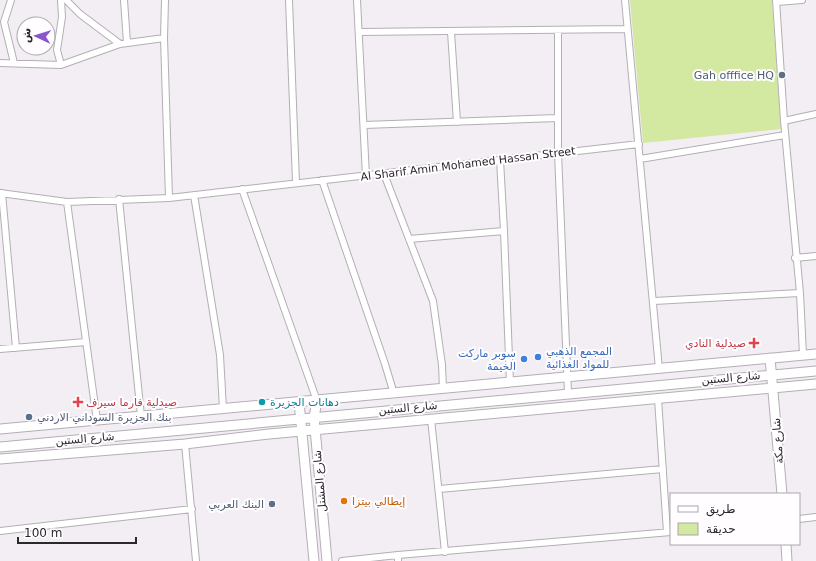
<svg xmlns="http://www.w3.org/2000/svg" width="816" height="561" font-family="'DejaVu Sans','Noto Sans Arabic',sans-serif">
	<rect width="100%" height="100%" fill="#f3eef4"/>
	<path fill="#d3e8a0" d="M630,0H772L781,129L643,143Z"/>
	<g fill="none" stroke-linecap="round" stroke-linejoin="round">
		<g stroke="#b3afb4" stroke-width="8">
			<path id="street" d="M11,0L4,22L14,63
				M61,0L62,17L57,50L61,65
				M66,0L80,14L120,44
				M124,0L127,43
				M165,0L164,38L169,198
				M289,0L296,182
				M357,0L366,176
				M625,0L659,369
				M776,0L784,121L800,293L803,355
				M777,2L802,0
				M558,30V153L568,393
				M360,32L627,29
				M451,32L457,122
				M0,63L61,65L120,44L164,38
				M784,121L816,114
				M364,125L557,118
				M640,159L785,135
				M500,160L504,231L510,383
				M384,174L433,301L442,365L443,389
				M322,180L385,364L394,394
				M242,189L317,401
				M0,193L67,202L169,198L639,144
				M2,193L16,348
				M194,195L220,355L223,409
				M119,199L141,416
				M67,202L97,421
				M409,239L504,231
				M795,258L816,256
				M654,301L800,293
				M0,349L86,342
				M658,399L667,532
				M431,419L445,552
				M185,444L196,561
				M439,489L663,469
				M799,519L816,517
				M0,531L192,509
				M342,561L398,555
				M398,561V555L671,532"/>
		</g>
		<g stroke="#b3afb4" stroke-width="11">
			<path id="secondary" d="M770,358L782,494
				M317,401L314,417L327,561
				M299,402L314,561
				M0,429L816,354
				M0,447L816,371
				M0,459L185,444L269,434L816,384
				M786,544L787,561"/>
		</g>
		<use href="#street" stroke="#fff" stroke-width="6"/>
		<use href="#secondary" stroke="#fff" stroke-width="9"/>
	</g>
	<g fill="#5c6f8a" stroke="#fffdff" stroke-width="1.5">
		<circle cx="782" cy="75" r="4"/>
		<circle cx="29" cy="417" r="4"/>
		<circle cx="272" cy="504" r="4"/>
	</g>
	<g fill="#e0444e" stroke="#fffdff" stroke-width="1.5">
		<path d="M752 337h4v4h4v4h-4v4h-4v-4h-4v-4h4z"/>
		<path d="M76 396h4v4h4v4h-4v4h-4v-4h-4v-4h4z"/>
	</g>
	<g fill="#3f7fe0" stroke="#fffdff" stroke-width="1.5">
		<circle cx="538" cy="357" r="4"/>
		<circle cx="524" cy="359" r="4"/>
	</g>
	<circle fill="#0f9aa8" stroke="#fffdff" stroke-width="1.5" cx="262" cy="402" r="4"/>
	<circle fill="#e8710a" stroke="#fffdff" stroke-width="1.5" cx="344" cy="501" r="4"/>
	<g text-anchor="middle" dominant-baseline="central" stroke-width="4" stroke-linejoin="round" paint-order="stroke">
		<g font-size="11" fill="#4e5e75" stroke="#fffdff" text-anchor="end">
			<text x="774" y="75">Gah offfice HQ</text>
			<text x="37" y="417" text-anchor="start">بنك الجزيرة السوداني الاردني</text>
			<text x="264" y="504">البنك العربي</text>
		</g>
		<g font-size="11" fill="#2a282a" stroke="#fffdff">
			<text transform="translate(468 164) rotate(-7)">Al Sharif Amin Mohamed Hassan Street</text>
			<text transform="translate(731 378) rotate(-5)">شارع الستين</text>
			<text transform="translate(408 408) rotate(-5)">شارع الستين</text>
			<text transform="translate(85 439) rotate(-5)">شارع الستين</text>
			<text transform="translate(778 441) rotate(-94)">شارع مكة</text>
			<text transform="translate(320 481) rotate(-95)">شارع المشتل</text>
		</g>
		<g font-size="11" fill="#be3a42" stroke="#fffdff" text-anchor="end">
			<text x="746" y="343">صيدلية النادي</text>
			<text x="86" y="402" text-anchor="start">صيدلية فارما سيرف</text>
		</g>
		<g font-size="11" fill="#366cbe" stroke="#fffdff" text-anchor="start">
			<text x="546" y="351">المجمع الذهبي<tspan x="546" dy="13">للمواد الغذائية</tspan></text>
			<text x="516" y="353" text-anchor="end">سوبر ماركت<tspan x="516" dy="13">الخيمة</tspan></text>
		</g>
		<g font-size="11" fill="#0d838f" stroke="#fffdff" text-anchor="start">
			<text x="270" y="402">دهانات الجزيرة</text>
		</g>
		<g font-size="11" fill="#c56008" stroke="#fffdff" text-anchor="start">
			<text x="352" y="501">إيطالي بيتزا</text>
		</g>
	</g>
	<rect x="670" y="493" width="130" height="52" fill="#fffdff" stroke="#aaa8aa"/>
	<rect x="678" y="506" width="20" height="6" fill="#ffffff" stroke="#aaa8aa"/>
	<text x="706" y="513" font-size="12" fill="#2a282a">طريق</text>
	<rect x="678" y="523" width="20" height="12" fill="#d3e8a0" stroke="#aaa8aa"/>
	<text x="706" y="533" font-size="12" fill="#2a282a">حديقة</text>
	<g transform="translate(36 36) rotate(274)"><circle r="19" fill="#fffdff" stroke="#aaa8aa"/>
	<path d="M0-3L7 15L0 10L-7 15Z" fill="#8b55cd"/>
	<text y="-6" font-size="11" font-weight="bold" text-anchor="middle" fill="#2a282a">ش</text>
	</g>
	<path d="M18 537v6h118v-6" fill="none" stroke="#2a282a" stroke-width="2"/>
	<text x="24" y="537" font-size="12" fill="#2a282a" stroke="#fffdff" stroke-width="3" paint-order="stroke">100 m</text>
</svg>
